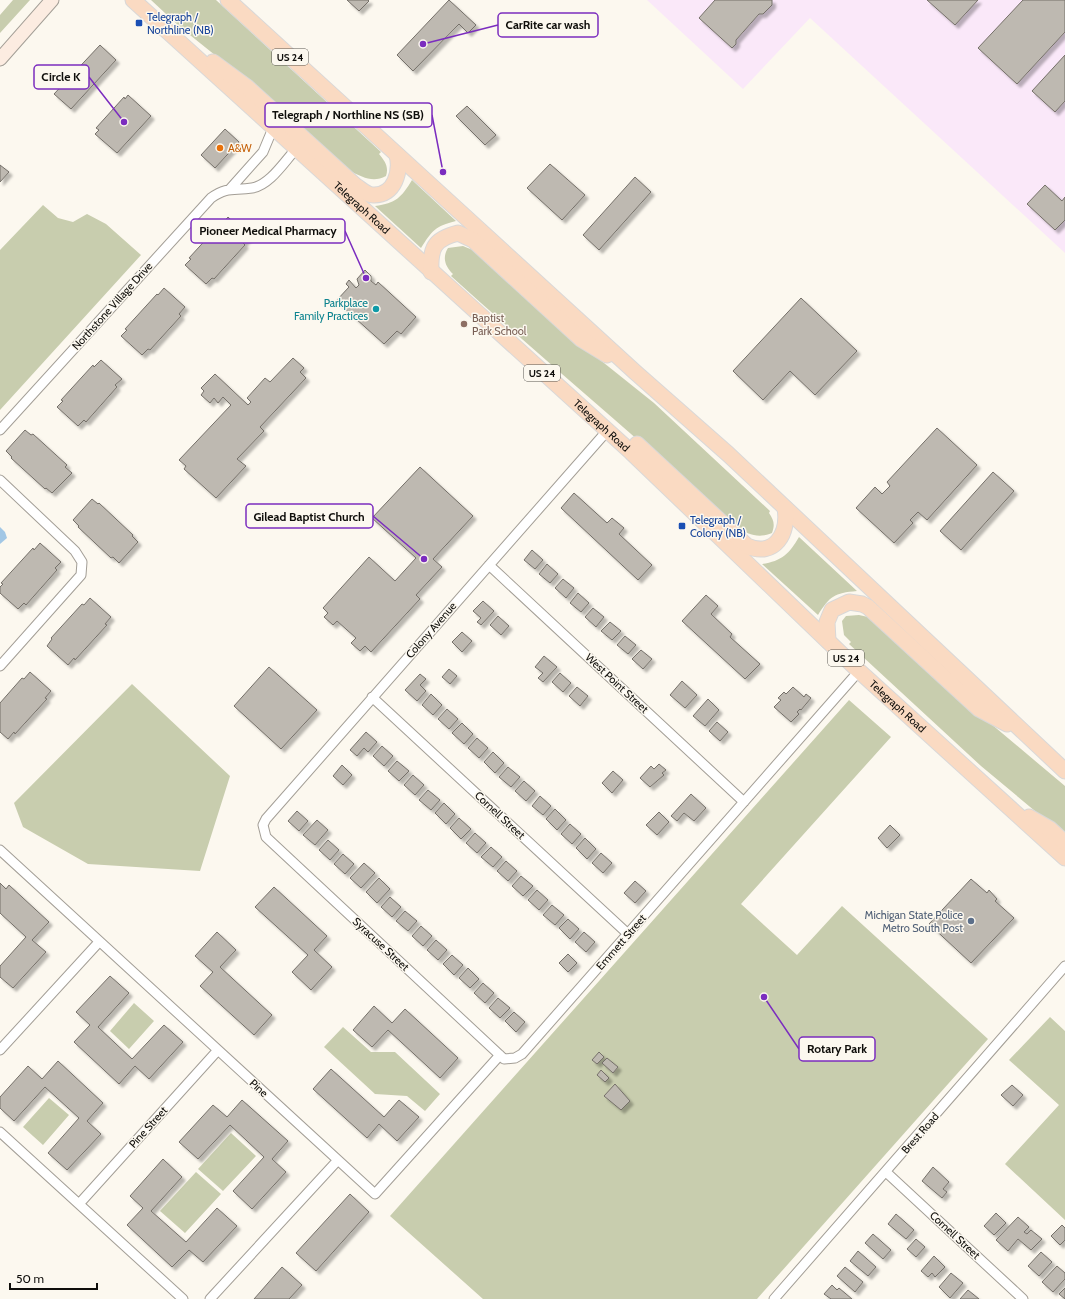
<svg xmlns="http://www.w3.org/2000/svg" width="1065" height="1299" font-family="Cabin,sans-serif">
	<defs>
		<filter id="shadow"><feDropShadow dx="3.5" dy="3.5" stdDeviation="1" flood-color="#0004"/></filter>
	</defs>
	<rect width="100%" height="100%" fill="#fcf8ef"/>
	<path fill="#fae8f9" d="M647,0H1065V253L810,18L743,89Z"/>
	<path fill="#c8cdae" d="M13,0H30L0,33V15Z
		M151,0H216L381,152L379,154C385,161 389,167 386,176C373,183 362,177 350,171L246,80L180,27Z
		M412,180L456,221C435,226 432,231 421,248L375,206C396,203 401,198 412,180Z
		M43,205L58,218L73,222L87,214L106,224L141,255L0,410V250Z
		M463,246L475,251L584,347L654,403L770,511L769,513C774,520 775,525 772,533C758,539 748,534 736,527C642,442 545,361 451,276L453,274C445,266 442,258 448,248Z
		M799,537L857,591C834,593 830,596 818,615L762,564C782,561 789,554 799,537Z
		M859,615L868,617L990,723L1065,786V836L981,766L849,644L851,642L844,635L842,621L846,616Z
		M132,684L230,776L200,871L88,864L23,827L14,803Z
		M849,700L891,737L741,904L797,955L842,906L988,1039L757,1299H483L390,1216Z
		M134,1003L154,1021L129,1049L110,1031Z
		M1050,1017L1065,1031V1220L1005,1164L1059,1105L1009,1060Z
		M343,1027L371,1052H395L440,1094L425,1111L407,1096L375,1094L324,1047Z
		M49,1098L69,1115L43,1145L23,1127Z
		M231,1133L256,1156L223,1191L198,1169Z
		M196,1172L221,1194L185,1233L160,1211Z"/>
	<path fill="#a2c7e5" d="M0,527L5,532L7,538L0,544Z"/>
	<path fill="#beb9b1" stroke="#757069" filter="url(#shadow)" d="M347,0H368L369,1L359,11Z
		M449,0L476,25L468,33L459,24L413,71L397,55Z
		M715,0H772V5L763,14H759L736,40V44L732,48L699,18Z
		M927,0H978L955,25Z
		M1023,0H1065V32L1017,84L978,48Z
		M100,45L116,60L71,109L54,94Z
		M1065,55V101L1055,112L1032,91Z
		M128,95L151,116L117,153L95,134L99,130L96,128L124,97L125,99Z
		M467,106L496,135L485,145L456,116Z
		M225,129L239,142L215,168L201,155Z
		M550,164L585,195L562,220L527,188Z
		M0,165L9,172L0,182Z
		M635,177L651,192L599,250L583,235Z
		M1045,185L1062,201L1065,197V220L1055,230L1027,204Z
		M228,217L249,237L243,243L245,245L214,279L212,278L206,284L185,265L191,259L189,258L221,223L222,224Z
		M365,270L371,276V281L376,285L378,282L416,317L401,334L397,331L384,344L336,301L349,287L346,284L349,280L356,288L359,285L357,279Z
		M164,288L185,307L179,314L181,316L150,350L148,349L142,355L121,336L127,330L125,329L157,294L158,295Z
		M801,298L857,351L815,395L790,371L763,400L733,371Z
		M293,358L304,368L300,372L306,378L260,427L264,431L237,459L246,466L216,498L184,469L186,466L179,460L231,405L223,397L218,403L214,398L210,403L201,395L204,391L201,388L215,374L248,405L251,402L247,398L265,378L270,382Z
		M101,360L122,379L115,385L117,387L86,422L84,420L78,426L57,407L63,401L61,400L93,365L94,367Z
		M937,428L977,465L927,520L918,512L910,520L913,523L894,543L856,508L875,487L882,494L890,486L887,482Z
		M25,430L31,435L33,434L67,465L65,467L72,473L52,493L46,488L45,489L11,458L12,457L6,451Z
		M420,467L473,516L433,559L442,567L416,595L420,599L371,652L365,646L360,651L351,643L356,638L337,621L333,625L324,617L328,613L323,608L369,557L395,581L416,558L372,518Z
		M993,472L1014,491L961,550L940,531Z
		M574,493L607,523L612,518L624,528L619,534L652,565L638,580L561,508Z
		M92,499L98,504L99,503L133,535L132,536L138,542L119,563L113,557L111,558L78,527L79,526L73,520Z
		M40,543L61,562L55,568L57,570L26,605L24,603L18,609L0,593V587L3,584L1,583L33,548L34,550Z
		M532,550L543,560L535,569L524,560Z
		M547,564L558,574L550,583L539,574Z
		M563,579L574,588L566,598L555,588Z
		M578,593L589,603L581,612L570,603Z
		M706,595L718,606L711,614L732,634L730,637L760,664L745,679L682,621Z
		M90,598L111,617L105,624L107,625L75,660L74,658L68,665L47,646L52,639L51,638L82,604L84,605Z
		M483,601L494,611L481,625L477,622L481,618L473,611Z
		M593,608L604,617L596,627L585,617Z
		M498,616L509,626L501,635L490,625Z
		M610,622L621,631L612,640L601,631Z
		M462,632L472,641L462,652L452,642Z
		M625,636L636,645L628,654L617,645Z
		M641,650L652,659L643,669L632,659Z
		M544,656L557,667L543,682L538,678L543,673L535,667Z
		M269,667L317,710L281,749L234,706Z
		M449,669L457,676L450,684L442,677Z
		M30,672L51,691L45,698L47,699L15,734L14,732L8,739L0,732V703L22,678L24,679Z
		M560,673L571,683L563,692L552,682Z
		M420,674L426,679L420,685L426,691L417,701L405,690Z
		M682,681L697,695L685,708L670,695Z
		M577,687L588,696L580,706L569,696Z
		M793,687L804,697L806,694L811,698L801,710L800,709L797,712L799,714L791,722L774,707L781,700L778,698L784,692L786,694Z
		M431,694L442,705L433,715L422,705Z
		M708,699L719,710L705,726L693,716Z
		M447,709L458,719L449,729L438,719Z
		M717,722L728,732L720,741L709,731Z
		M462,723L473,734L464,744L452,733Z
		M366,732L377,742L368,752L364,748L357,756L350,750Z
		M477,738L488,748L479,758L468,748Z
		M382,746L393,756L384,766L373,756Z
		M493,752L504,763L495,773L484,762Z
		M397,761L409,771L399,781L388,771Z
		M659,764L666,770L662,773L664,775L650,787L640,778L651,766L654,769Z
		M342,765L352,775L343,785L333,776Z
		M508,767L520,777L511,787L499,777Z
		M613,771L623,780L612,793L602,783Z
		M413,775L424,785L415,795L404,785Z
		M524,781L535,791L526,801L515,791Z
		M428,790L440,800L431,810L419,800Z
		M691,794L706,808L694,821L684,813L677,821L671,816Z
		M540,796L551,806L543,815L532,806Z
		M444,803L455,814L446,824L435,813Z
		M555,809L566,820L557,830L546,819Z
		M297,811L308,821L299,831L288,821Z
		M659,812L669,822L657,835L646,825Z
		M459,818L471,829L461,839L450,828Z
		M317,820L328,830L315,845L303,835Z
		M570,824L581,834L572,844L561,834Z
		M890,825L900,835L887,848L878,838Z
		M475,833L486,843L477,853L466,843Z
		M585,838L596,849L587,859L576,848Z
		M328,840L339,850L330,860L319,850Z
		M491,847L502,857L493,867L481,857Z
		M601,853L612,863L603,873L592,863Z
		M343,854L354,864L345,874L334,864Z
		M506,861L517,871L508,881L497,871Z
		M364,863L375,873L361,888L350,878Z
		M521,876L533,886L523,896L512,886Z
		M379,878L390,889L377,903L366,892Z
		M971,879L987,893L989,890L997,899L995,901L1014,918L971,963L929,924Z
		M635,881L646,891L635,903L624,893Z
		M0,883L6,889L9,885L49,922L32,940L46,952L13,988L0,977V966L26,937L0,913Z
		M274,887L327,936L314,950L332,967L311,990L292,972L308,955L255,907Z
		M537,890L548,900L539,910L528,900Z
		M390,897L401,907L392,917L381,907Z
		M552,905L564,915L555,925L543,915Z
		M405,911L417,921L408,931L396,921Z
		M568,919L579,929L570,939L559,928Z
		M421,926L432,936L423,946L412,936Z
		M217,932L236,950L220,967L272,1015L254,1035L200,986L213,972L195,956Z
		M584,932L595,942L586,952L575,942Z
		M436,940L447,950L438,960L427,950Z
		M568,954L577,963L568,972L559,963Z
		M452,955L463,965L454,975L443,964Z
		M468,968L479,979L470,988L459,978Z
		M110,976L129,993L98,1027L132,1059L164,1025L183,1042L149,1079L135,1066L119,1084L74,1042L90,1025L76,1012Z
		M483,983L494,993L485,1003L474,993Z
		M498,998L510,1008L500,1018L489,1008Z
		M374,1006L392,1023L405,1009L458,1058L440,1078L388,1030L372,1047L353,1030Z
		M514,1012L525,1022L516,1032L505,1021Z
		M599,1052L604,1057L597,1064L592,1060Z
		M607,1058L618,1067L613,1073L602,1063Z
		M58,1061L103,1103L87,1121L101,1134L67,1170L48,1153L79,1118L45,1087L14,1121L0,1108V1097L28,1066L42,1079Z
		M331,1069L384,1117L399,1100L419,1117L397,1141L379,1124L367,1138L313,1089Z
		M601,1070L609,1078L605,1082L597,1075Z
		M615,1084L630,1101L621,1110L604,1096Z
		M1012,1085L1023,1095L1013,1106L1001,1095Z
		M242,1100L288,1141L272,1159L286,1172L252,1209L233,1191L264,1157L230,1125L198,1159L179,1142L213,1105L227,1117Z
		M163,1159L182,1177L151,1211L186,1242L217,1208L237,1226L203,1262L189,1250L172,1267L127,1225L143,1208L130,1196Z
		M933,1167L949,1182L943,1189L947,1192L942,1198L922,1181Z
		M350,1194L369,1212L316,1271L296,1253Z
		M996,1213L1006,1223L994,1235L984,1226Z
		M896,1214L914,1230L906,1239L888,1224Z
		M1018,1217L1029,1227L1024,1232L1027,1234L1031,1230L1042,1239L1031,1250L1018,1239L1008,1251L996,1240Z
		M1062,1225L1065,1228V1240L1060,1245L1051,1236Z
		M873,1234L891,1250L883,1259L865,1243Z
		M916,1239L925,1247L916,1257L907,1249Z
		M858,1251L876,1267L868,1276L850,1261Z
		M1041,1252L1052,1262L1039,1276L1028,1266Z
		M934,1256L945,1267L935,1277L932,1273L928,1277L921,1271Z
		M1057,1266L1065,1273V1279L1053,1292L1042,1282Z
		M282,1267L302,1285L289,1299H254Z
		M845,1267L863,1282L855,1292L837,1276Z
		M951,1273L963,1283L950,1298L939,1287Z
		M832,1285L837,1290L839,1288L852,1299H831L824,1294Z
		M1065,1288V1299L1059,1294Z
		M968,1290L979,1299H960Z"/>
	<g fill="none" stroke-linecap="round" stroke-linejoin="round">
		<g stroke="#a39e96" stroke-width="11">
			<path id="street" d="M230,189L263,152L273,128
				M0,430L211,198C228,186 234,191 252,188C270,185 284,162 296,149
				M607,431L266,819L263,825L266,837L504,1059L515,1058L522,1054L859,671
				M0,480L75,551L82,562L81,575L0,666
				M489,565L744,802
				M372,697L628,934
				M0,850L375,1194L500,1055
				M0,1050L99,942
				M0,1132L183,1299
				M886,1172L1023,1299
				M79,1204L218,1050
				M210,1299L338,1160
				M774,1299L1065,966"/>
		</g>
		<g stroke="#a39e96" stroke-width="15">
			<path id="secondary" d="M0,59L52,0"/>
		</g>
		<g stroke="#d9d8d8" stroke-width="17">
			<g id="primary">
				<path id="s1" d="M133,0L631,452L859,671L1065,858"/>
				<path d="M228,0L635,372L728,454L1065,771"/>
				<path d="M213,62L247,87L356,186C361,189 367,195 373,195C395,196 401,171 397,155"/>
				<path d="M431,272C430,248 434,239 458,233L473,240L581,339L607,355"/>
				<path d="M637,444L747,546C775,558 789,533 785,508"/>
				<path d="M828,641L827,622L832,610L849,602L862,604L868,607L979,709L1007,724"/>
				<path d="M1029,817L1050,829L1065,843"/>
			</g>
		</g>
		<use href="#street" stroke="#fff" stroke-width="9"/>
		<use href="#secondary" stroke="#fcece1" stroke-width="13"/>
		<use href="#primary" stroke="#fadac2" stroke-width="15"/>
	</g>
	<g fill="#1a4fb4" stroke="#fcf8ef" stroke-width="1.5">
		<rect x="135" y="19" width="8" height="8" rx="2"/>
		<rect x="678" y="522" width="8" height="8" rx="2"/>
	</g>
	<circle fill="#e8710a" stroke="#fcf8ef" stroke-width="1.5" cx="220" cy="148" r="4"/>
	<circle fill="#0f9aa8" stroke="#fcf8ef" stroke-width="1.5" cx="376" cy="309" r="4"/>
	<circle fill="#8d6e63" stroke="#fcf8ef" stroke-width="1.5" cx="464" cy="324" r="4"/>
	<circle fill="#5c6f8a" stroke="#fcf8ef" stroke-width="1.5" cx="971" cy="921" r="4"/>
	<g text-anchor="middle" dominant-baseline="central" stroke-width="3" stroke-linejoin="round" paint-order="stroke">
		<g fill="#fcf8ef" stroke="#56544f" stroke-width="1">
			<rect x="272" y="49" width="36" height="16" rx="3"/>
			<rect x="524" y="365" width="36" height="16" rx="3"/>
			<rect x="828" y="650" width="36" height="16" rx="3"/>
		</g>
		<g font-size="10" font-weight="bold" fill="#0f0e0b">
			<text x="290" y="57">US 24</text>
			<text x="542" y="373">US 24</text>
			<text x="846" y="658">US 24</text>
		</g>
		<g font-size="11" fill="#164399" stroke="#fcf8ef" text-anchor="start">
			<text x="147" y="17">Telegraph /<tspan x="147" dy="13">Northline (NB)</tspan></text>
			<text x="690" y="520">Telegraph /<tspan x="690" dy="13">Colony (NB)</tspan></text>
		</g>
		<g font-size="11" fill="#c56008" stroke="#fcf8ef" text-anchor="start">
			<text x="228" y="148">A&amp;W</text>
		</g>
		<g font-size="11" fill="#0f0e0b" stroke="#fcf8ef">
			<text stroke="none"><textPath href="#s1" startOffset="309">Telegraph Road</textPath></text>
			<text transform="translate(112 306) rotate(-48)">Northstone Village Drive</text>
			<text stroke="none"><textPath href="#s1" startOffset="633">Telegraph Road</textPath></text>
			<text transform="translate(431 630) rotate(-49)">Colony Avenue</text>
			<text transform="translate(617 683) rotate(43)">West Point Street</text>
			<text stroke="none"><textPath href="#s1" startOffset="1041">Telegraph Road</textPath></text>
			<text transform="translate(500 815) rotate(43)">Cornell Street</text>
			<text transform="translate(621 942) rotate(-49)">Emmett Street</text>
			<text transform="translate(381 944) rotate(43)">Syracuse Street</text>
			<text transform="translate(259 1088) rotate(43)">Pine</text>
			<text transform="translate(148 1127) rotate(-48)">Pine Street</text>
			<text transform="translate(920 1133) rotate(-49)">Brest Road</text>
			<text transform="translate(955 1235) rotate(43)">Cornell Street</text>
		</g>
		<g font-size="11" fill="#0d838f" stroke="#fcf8ef" text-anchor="end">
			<text x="368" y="303">Parkplace<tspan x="368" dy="13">Family Practices</tspan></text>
		</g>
		<g font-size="11" fill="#785e54" stroke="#fcf8ef" text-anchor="start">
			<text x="472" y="318">Baptist<tspan x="472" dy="13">Park School</tspan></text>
		</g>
		<g font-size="11" fill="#4e5e75" stroke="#fcf8ef" text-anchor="end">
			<text x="963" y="915">Michigan State Police<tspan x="963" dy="13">Metro South Post</tspan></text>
		</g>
	</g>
	<path fill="none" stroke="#7b2cbf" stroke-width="1.5" d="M423 44L498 25M124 122L89 77M443 172L432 115M366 278L345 231M424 559L373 516M764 997L799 1049"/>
	<g fill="#7b2cbf" stroke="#fcf8ef" stroke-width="1.5">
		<circle cx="423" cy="44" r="4"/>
		<circle cx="124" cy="122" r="4"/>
		<circle cx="443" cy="172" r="4"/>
		<circle cx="366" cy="278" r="4"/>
		<circle cx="424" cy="559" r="4"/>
		<circle cx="764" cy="997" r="4"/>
	</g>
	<g fill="#fcf8ef" stroke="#7b2cbf" stroke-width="1.5">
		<rect x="498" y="13" width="100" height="24" rx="4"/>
		<rect x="34" y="65" width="55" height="24" rx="4"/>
		<rect x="265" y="103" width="167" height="24" rx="4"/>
		<rect x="191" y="219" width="154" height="24" rx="4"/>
		<rect x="246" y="504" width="127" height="24" rx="4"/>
		<rect x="799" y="1037" width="76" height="24" rx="4"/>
	</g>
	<g font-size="12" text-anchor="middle" font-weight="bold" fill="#0f0e0b">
		<text x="548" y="29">CarRite car wash</text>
		<text x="61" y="81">Circle K</text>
		<text x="348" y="119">Telegraph / Northline NS (SB)</text>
		<text x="268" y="235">Pioneer Medical Pharmacy</text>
		<text x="309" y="521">Gilead Baptist Church</text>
		<text x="837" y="1053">Rotary Park</text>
	</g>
	<path d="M10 1283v6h87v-6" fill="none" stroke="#0f0e0b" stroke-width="2"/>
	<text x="16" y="1283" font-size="12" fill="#0f0e0b" stroke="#fcf8ef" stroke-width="3" paint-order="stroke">50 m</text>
</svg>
